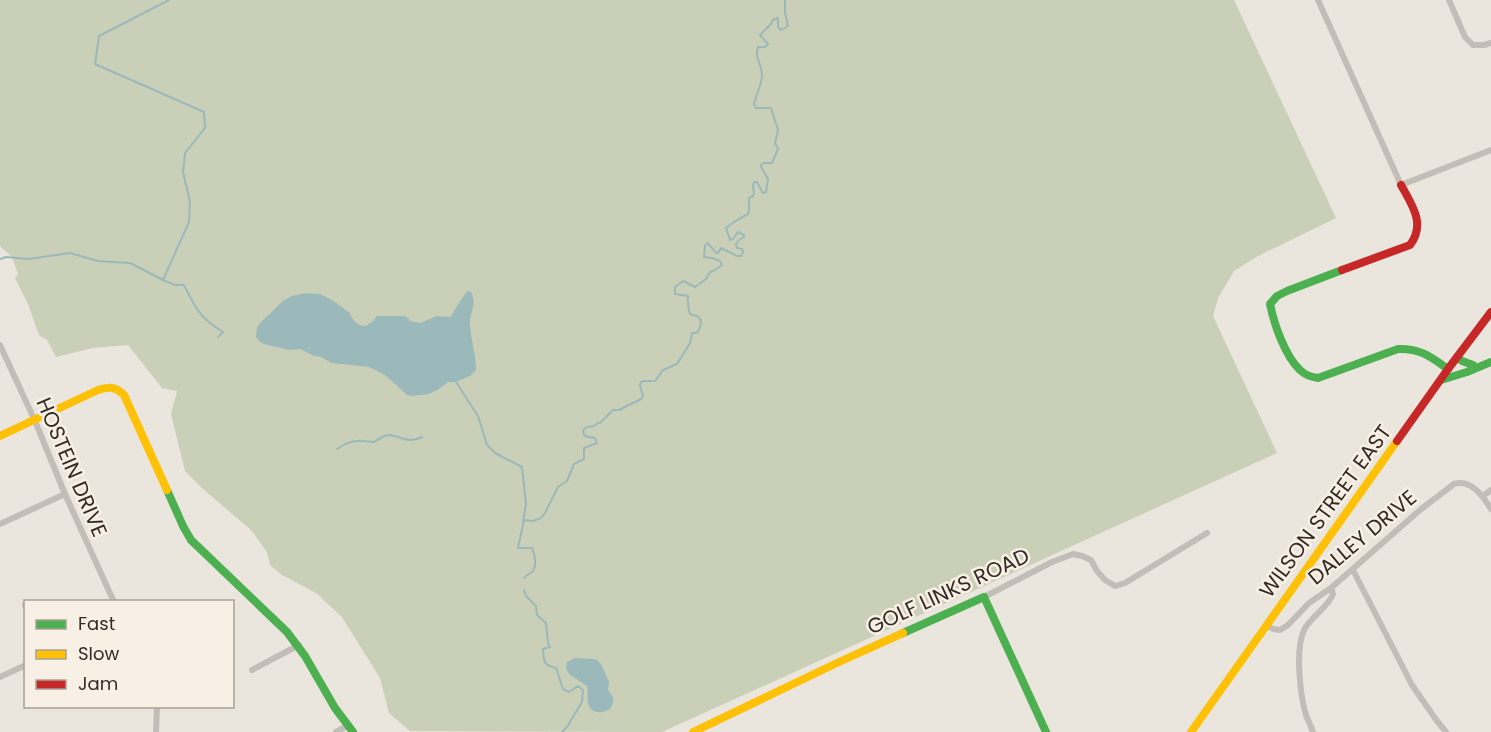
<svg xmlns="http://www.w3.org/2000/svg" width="1491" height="732" font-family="Poppins,sans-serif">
	<rect width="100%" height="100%" fill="#eae5dd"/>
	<path fill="#cacfb8" d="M0,0H1234L1336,218L1258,256L1234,271L1218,298L1213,316L1277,453L662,732L410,731L389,713L380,678L342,617L316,593L282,575L270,565L267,552L251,530L203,489L185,471L171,414L177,391L162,388L128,345L93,348L56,357L47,340L39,335L28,304L15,278L18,274L12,257L0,246Z"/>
	<path fill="#9bb9ba" d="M468,291L471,292C478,306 469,312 470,325C471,340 476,355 476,370L470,376L456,382H448L439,389L429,394L413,396L407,395L385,375L369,367L332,363L321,357L314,356L300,349L289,350L264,344L260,342L256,337L257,328L261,322L283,301L292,296L306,293L320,294L332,300L350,313C352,321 357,325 365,326L372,322L377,316H404L408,318L410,321L420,323L437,316L451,317C453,312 464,294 468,291Z
		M575,658L593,659L597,660L601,664L609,682L608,690L613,697V703L610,709C602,714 590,714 588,703C587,697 588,692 587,686L570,675L566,669L567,662Z"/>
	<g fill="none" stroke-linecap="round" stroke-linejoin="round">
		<path stroke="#9bb9ba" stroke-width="2" d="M0,259L6,257L28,259L70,253L98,261L130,263L163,280L175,285H184C196,309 200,318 223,332L218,337
			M163,280L189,222L190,202L183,172L185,153L205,128L204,112L95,64L99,36L169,0
			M456,382L478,416L487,445L495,453L522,467L526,504L523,521
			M337,449C346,443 353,440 364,441C365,441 372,442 373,442C380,440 381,435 390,435C403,437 408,444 422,437
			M524,578C526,575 529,574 532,572C537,567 535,554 532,548H518L524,520L533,521L541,518L545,513L558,487L567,481L574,464L584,459V448L597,443L595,438L588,437L584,435L583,430L587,427L594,426L598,423H600L613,410H619L641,399L643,396L640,385L641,382L644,381H655L663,370L677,364L690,343L692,333H697C700,329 704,320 697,316C695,315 692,315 690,314C688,307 687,303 688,296L675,294V287L683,281L695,287L706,279L710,272L715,270L722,265L720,261L712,258L704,257L705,246L708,243L715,252L718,253L721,248L737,256H741L743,252L742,249L737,248L736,244L739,240L744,237V235L738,232L733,239L730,240L726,228L737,220L748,214L749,210V198L753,196L754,193L753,186L754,182H757L763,193H764L766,192L768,179L761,167V165L764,163H772L778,149L775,143L778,130L771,108H756L754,104C756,95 762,84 762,75C762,65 754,57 758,47H765L768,44L760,35L771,24L773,20L778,18V27L781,30L788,26L785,12V0
			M524,590L526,596L536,606L537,615L546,623L548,643L550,647L543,649C544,662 543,665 556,668L563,689L569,692L578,686L583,690L582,702L567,727L562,732"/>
		<path stroke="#c2bdb7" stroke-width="6" d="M1318,0L1401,185L1491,150
			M1449,0L1465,37L1473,45H1484L1491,43
			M0,345L35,421L65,494L114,602
			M1483,496L1491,490
			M0,524L65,494
			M1353,570L1412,685L1437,721L1446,732
			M984,597L1052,562L1073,554L1082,556L1091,560L1097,571L1105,580L1115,586L1125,583L1207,533
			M25,605H26
			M1266,625L1273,629L1280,630L1288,625L1309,603L1331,588L1420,510L1454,484C1471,479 1483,496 1491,509
			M252,670L299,645
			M0,677L26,665
			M156,732L157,706
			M336,732L347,726
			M1313,732C1311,726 1308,721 1306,715C1300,695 1295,649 1304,630C1311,616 1328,608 1333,594L1331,588"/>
		<path stroke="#4caf50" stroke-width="8" d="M1342,270L1287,291L1277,296L1270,304C1274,324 1285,356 1300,370C1305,375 1311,377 1318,378L1398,349C1420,348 1431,357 1448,369
			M1457,357L1462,361L1473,365
			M1441,380L1467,372L1491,362
			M167,490L183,526L191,540L287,632L305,656L335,708L353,732
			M903,633L984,597L1046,732"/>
		<path stroke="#ffc107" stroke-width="8" d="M0,436L98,390C109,386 116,387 124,395L167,490
			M693,732L839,662L903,633
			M1191,732L1397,441"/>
		<path stroke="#c62828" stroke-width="8" d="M1342,270L1410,245C1426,224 1412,205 1401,185
			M1397,441L1448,369L1491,312"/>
	</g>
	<g text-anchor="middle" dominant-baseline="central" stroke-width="5" stroke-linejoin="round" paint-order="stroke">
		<g font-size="21" fill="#332b26" stroke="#f8f0e4">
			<text transform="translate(72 467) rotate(67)">HOSTEIN DRIVE</text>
			<text transform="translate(1325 511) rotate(-54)">WILSON STREET EAST</text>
			<text transform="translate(1362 537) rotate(-40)">DALLEY DRIVE</text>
			<text transform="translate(948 591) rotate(-25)">GOLF LINKS ROAD</text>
		</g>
	</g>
	<rect x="24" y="600" width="210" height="108" fill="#f8f0e4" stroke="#a9a198" stroke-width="1.5"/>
	<rect x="36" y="620" width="30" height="9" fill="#4caf50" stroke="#a9a198" stroke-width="1.5"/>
	<text x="78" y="630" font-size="18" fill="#332b26">Fast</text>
	<rect x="36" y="650" width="30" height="9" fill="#ffc107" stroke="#a9a198" stroke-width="1.5"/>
	<text x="78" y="660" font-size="18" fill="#332b26">Slow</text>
	<rect x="36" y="680" width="30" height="9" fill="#c62828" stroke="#a9a198" stroke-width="1.5"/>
	<text x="78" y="690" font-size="18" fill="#332b26">Jam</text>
</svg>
